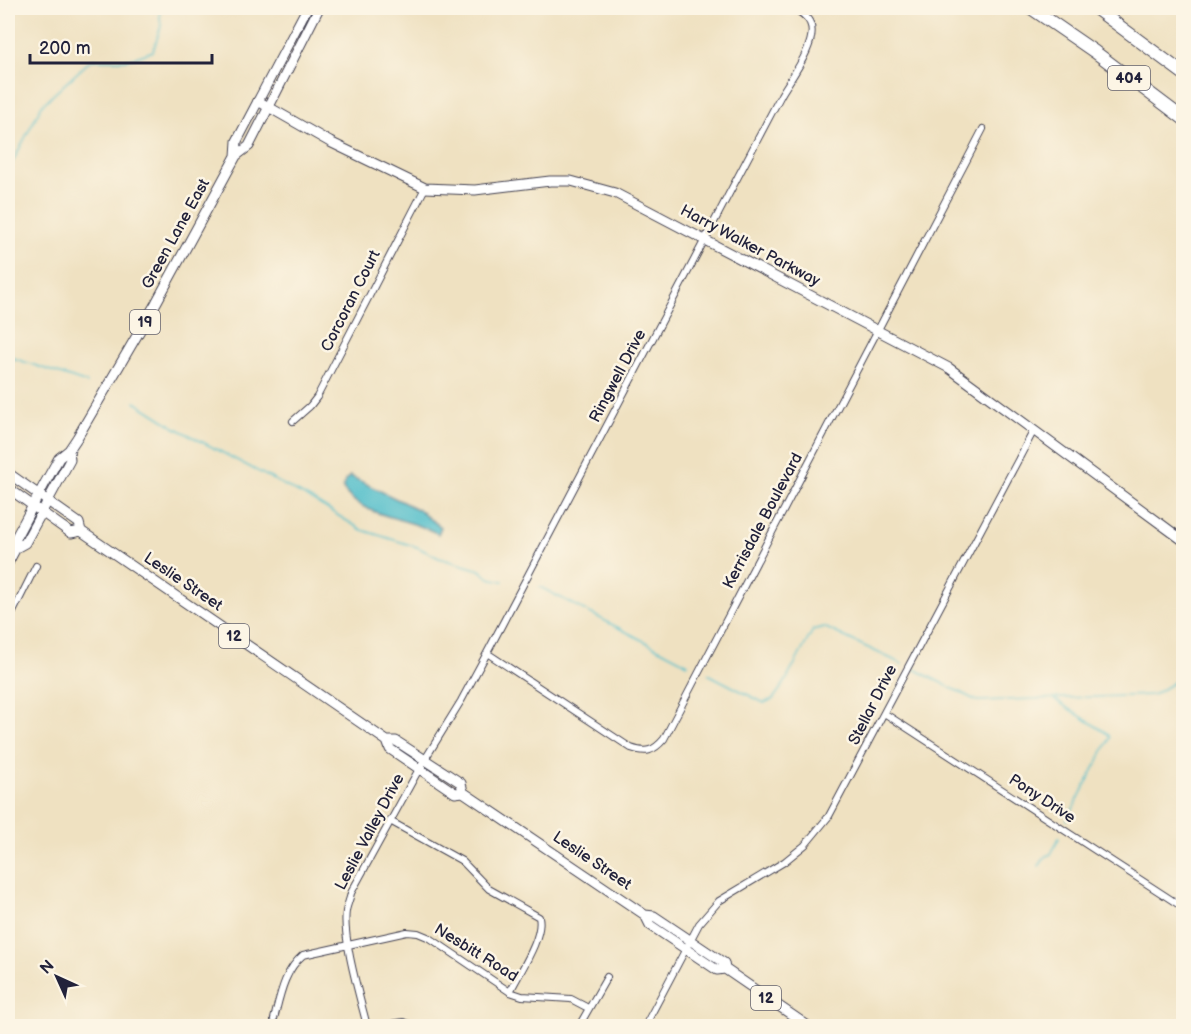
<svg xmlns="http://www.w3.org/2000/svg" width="1191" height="1034" font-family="'Balsamiq Sans',sans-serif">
	<rect width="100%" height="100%" fill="#fcf5e5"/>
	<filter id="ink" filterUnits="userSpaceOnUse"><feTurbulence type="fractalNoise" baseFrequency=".0167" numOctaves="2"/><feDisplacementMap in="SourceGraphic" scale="12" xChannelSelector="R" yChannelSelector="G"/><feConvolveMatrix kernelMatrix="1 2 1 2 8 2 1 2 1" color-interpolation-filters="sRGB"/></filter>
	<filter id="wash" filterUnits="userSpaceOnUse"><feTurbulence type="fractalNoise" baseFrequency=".008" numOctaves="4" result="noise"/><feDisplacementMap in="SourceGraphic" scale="24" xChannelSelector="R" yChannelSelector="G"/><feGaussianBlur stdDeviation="1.35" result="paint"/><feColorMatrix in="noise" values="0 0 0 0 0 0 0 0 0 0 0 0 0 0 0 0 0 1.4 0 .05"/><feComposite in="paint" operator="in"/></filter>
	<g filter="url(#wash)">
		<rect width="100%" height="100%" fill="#efe1c1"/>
		<path fill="#51becb" stroke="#3a7083" stroke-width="1.5" d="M350,476L423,512C426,519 435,521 441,527L438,534C410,517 362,518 343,489L345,481Z"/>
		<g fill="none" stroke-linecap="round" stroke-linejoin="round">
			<path stroke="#51becb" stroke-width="1.5" d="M8,171L42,105L91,60H128L153,51L161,26L159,8
				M8,354L16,359L87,383
				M8,361L15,359
				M135,402L176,428L314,501L362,530L417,547L439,558L480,570L489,578L503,581
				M540,587L688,664
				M914,669L977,701L1153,695L1184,676
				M708,674L764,703L773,699L784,684L813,630L824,627L902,664
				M1054,699L1108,734L1110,738L1067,820
				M1039,866L1046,856L1051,854L1059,838"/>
		</g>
	</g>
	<g filter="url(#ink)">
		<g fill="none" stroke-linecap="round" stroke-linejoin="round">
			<g stroke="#413f4f" stroke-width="8">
				<path id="street" d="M293,421L310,406L317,397L425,188
					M8,622L36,566
					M487,653L631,748C646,753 653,752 664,739L983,129
					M884,713L1184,908
					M390,821L462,861L489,889L539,917C544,937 519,973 510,992
					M274,1019C280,996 284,971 303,955L407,932L418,933L430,938L510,992L522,996L571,999L588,1008
					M367,1026C360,998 342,938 346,911C347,905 350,899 351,893L419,769L461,701L487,653L781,95C790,79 819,42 810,23C807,16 800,12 793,8
					M378,1026L404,1022L414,1026
					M579,1026L607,977
					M645,1026L699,924L719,901L784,862L805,845L829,816L1034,430"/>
			</g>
			<g stroke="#413f4f" stroke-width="11">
				<path id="secondary" d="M258,101L330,142L425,188L475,190L550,181H571L615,193L949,368L1184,541"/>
			</g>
			<g stroke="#413f4f" stroke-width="11">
				<path id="primary" d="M236,156L249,146L319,8
					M8,473L79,523L81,531L387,741H396L461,783L463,792
					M8,488L71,533L81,531
					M16,548V537L45,483L59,458L69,450L77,438L156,303L236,156L237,141L307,8
					M8,563L16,548L25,543L70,460L69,450
					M387,741L390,749L455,793L463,792L645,915L654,916L724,963L725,969L808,1026
					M645,915L650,925L717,970L725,969"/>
			</g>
			<g stroke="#413f4f" stroke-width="14">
				<path id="highway" d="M1031,8L1095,52L1184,119
					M1095,8L1184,74"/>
			</g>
			<use href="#street" stroke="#fff" stroke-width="6"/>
			<use href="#secondary" stroke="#fff" stroke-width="9"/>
			<use href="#primary" stroke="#fff" stroke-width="9"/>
			<use href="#highway" stroke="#fff" stroke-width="12"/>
		</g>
	</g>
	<g text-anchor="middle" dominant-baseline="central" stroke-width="5" stroke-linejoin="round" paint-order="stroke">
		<g fill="#fcf5e5" stroke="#63616e" stroke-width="1.5">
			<rect x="1108" y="66" width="42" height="24" rx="4.5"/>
			<rect x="130" y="310" width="30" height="24" rx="4.5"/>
			<rect x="219" y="624" width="30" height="24" rx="4.5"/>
			<rect x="751" y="986" width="30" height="24" rx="4.5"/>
		</g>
		<g font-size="15" font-weight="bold" fill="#22223b">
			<text x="1129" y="78">404</text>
			<text x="145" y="322">19</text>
			<text x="234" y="636">12</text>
			<text x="766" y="998">12</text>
		</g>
		<g font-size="16" fill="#22223b" stroke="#fcf5e5">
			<text transform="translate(176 234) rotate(-61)">Green Lane East</text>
			<text transform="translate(750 246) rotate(28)">Harry Walker Parkway</text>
			<text transform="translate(351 301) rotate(-63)">Corcoran Court</text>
			<text transform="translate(618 376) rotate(-62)">Ringwell Drive</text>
			<text transform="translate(763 521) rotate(-62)">Kerrisdale Boulevard</text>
			<text transform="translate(183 582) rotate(34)">Leslie Street</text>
			<text transform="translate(873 705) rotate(-63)">Stellar Drive</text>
			<text transform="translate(1042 799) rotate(33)">Pony Drive</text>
			<text transform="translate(370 832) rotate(-62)">Leslie Valley Drive</text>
			<text transform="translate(592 861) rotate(34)">Leslie Street</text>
			<text transform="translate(476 953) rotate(32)">Nesbitt Road</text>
		</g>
	</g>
	<rect width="1191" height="1034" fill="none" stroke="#fcf5e5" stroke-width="30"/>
	<g transform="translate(57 977) rotate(315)" stroke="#fcf5e5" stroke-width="4.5" paint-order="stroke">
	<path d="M0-4.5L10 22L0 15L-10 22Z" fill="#22223b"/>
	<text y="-9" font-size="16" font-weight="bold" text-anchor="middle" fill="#22223b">N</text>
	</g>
	<path d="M30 54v9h182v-9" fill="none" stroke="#22223b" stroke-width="3"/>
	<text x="39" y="54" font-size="18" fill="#22223b" stroke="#fcf5e5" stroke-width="4.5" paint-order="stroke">200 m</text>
</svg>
